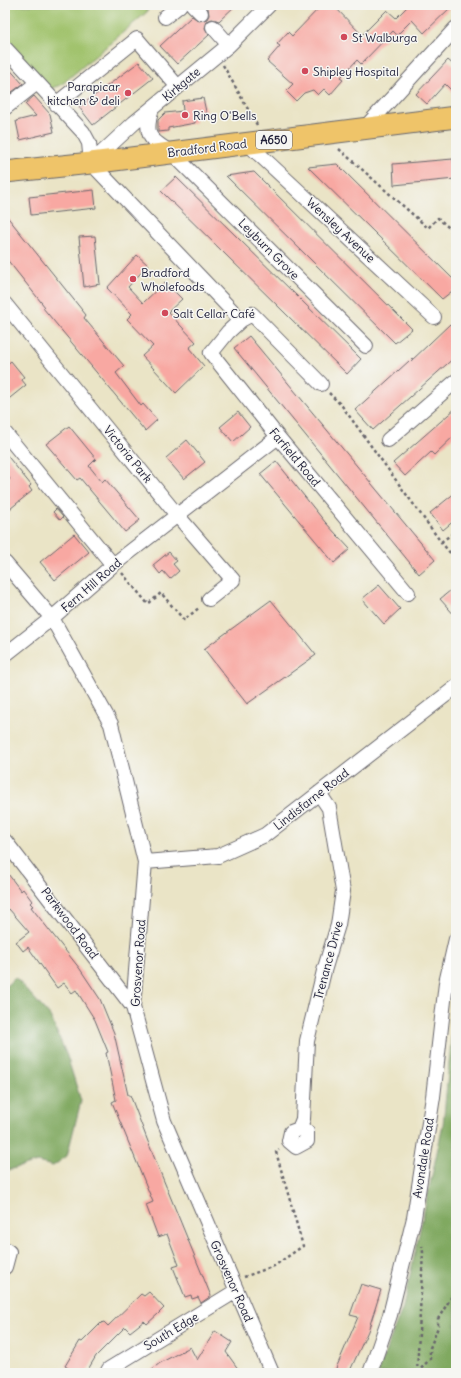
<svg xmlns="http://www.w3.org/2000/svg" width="461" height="1378" font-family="Delius,sans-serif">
	<rect width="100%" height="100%" fill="#f6f6f2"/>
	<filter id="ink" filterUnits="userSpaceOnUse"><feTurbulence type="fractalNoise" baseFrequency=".025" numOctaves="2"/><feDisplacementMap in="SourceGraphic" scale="8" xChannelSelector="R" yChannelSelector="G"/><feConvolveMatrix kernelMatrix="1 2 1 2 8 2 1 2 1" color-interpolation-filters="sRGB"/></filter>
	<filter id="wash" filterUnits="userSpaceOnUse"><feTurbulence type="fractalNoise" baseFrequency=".012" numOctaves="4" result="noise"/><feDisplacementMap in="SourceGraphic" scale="16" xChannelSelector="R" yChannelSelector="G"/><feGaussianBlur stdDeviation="0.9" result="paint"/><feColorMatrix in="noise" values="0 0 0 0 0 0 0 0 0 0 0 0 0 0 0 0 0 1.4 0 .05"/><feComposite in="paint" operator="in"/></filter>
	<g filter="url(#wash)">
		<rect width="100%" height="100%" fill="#eae4c6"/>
		<path fill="#a1c36d" stroke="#627254" d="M5,5H148L147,12L61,85L49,89L5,40Z"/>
		<path fill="#80a960" stroke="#51664e" d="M15,977L50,1016L67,1056L81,1101L67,1156L53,1166L37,1162L5,1171V987Z
			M456,991V1373H377L403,1307L443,1125Z"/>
		<g id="blocks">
			<path fill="#f8a8a2" d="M211,5H236L219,21L212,19L207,21L205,28L209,35L177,64L160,46L192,16L199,21L207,19L209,15L208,8Z
				M322,5H333L362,35L387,10L396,18L409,5H453L424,33L412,20L397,35L393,31L361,64L357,60L340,78L343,80L330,95L324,89L318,95L313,90L304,93L296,101L286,91L293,84L267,61L280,46L277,44L288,32L292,36Z
				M448,60L456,67V95L445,84L427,104L416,94Z
				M139,62L153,78L93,125L79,107Z
				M5,64L23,84L5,97Z
				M34,96L50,114L54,132L20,140L16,121L36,116L25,104Z
				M203,98L207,116L195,117V123L168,128V131L158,132V120L165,113L183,111L182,101Z
				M453,159L455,179L394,185L393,164Z
				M337,164L456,282V288L442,299L308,167Z
				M254,172L412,329L395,343L226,176Z
				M176,177L361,359L347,374L161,191Z
				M94,190L96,208L31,215L29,197Z
				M5,214L86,315L84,318L124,366L116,373L141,406L143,404L157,420L145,431L43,308L45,307L5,257Z
				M95,236L100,284L84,287L79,237Z
				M137,255L148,265L128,287L143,303L165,282L182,299L168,312L196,342L189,348L204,366L176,393L142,356L153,346L127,319L132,314L107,288Z
				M450,324L456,330V356L373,430L355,410L409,361L410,362Z
				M249,336L435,560L419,574L234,348Z
				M11,361L24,377L21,379L26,385L5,402V366Z
				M456,408V434L434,455L431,452L405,476L393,463Z
				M238,412L250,427L233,442L220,427Z
				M69,426L96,459L89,466L102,482L105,479L140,520L125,532L80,478L77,480L46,444Z
				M187,440L205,462L184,479L166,458Z
				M5,453L31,485L29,487L32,491L5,513V483L10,479L5,473Z
				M276,461L325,522L350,549L334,563L260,474Z
				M456,492V519L443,530L430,513Z
				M56,509L63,517L60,520L53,512Z
				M74,534L89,552L55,580L40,562Z
				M169,552L177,561L173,564L179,571L170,579L163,571L160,574L153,565Z
				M379,585L400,609L384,624L362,599Z
				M456,586V617L440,599Z
				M271,600L316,655L247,704L204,649Z
				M5,870L21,891L23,889L32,901L30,903L33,906L31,907L80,969L100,999L114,1033L128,1095H130L152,1152L211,1296L201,1303L198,1297L192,1299L191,1295L185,1297L173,1267L179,1265L167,1234L158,1237L146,1205L153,1202L112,1102L116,1100L106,1053L108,1052L95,1020L76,990L72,993L64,983L57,988L28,947L23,951L16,942L29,932L9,909L5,912Z
				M361,1284L381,1290L368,1331L349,1373H334L358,1317L350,1315Z
				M149,1292L164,1308L158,1314L147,1324L144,1321L130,1332L125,1327L96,1356L86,1373H65L68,1368L65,1366L80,1341L82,1342L101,1323L104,1322L108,1326L141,1294L144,1296Z
				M215,1331L232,1342L226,1352L241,1373H147L160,1363L190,1347L197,1360Z"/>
		</g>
	</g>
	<g filter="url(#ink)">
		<use href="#blocks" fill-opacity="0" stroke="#68666c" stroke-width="1"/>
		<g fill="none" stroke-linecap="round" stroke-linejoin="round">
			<g stroke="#68666c" stroke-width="16">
				<path id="minor" d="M193,5L201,13
					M165,17L180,5
					M213,27L229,45
					M5,48L83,132L89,143L91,163
					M56,104L137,39L178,87
					M5,108L37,83
					M152,108C144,135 148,139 172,153L366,346
					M363,130L456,28
					M248,144L434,317
					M91,163L241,320L252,314L321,384
					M91,163L134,123L229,45L269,5
					M5,304L177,515L233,580L209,599
					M241,320L228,332L211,353L278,437L408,593
					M5,433L113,565
					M388,440L456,381
					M5,563L52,618L111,724L145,862L133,1007L164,1121L272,1373
					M5,655L52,618L113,565L278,437
					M5,841L133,1007
					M145,862L218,856L265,835L456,687
					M299,1129L307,1132V1141L296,1147L289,1141L291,1132L299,1129L303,1119L307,1041L324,971L338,925L343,891L329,808L319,793
					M5,1249L9,1252L5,1267
					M107,1373L109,1369L236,1291
					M370,1373L390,1315L414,1218L433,1097L446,983L456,939"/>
			</g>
			<g stroke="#68666c" stroke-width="23">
				<path id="highway" d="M5,172L91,163L456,117"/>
			</g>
			<path stroke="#68666c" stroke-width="2.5" stroke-dasharray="3 3" stroke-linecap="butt" d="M223,65L257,125
				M339,149L428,228L438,218L456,234
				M329,393L342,406L441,542L456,560
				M441,542L456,531
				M122,573L148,604L161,593L184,620L200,607
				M244,1277L274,1266L303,1246L276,1152L279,1150
				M417,1373L423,1252L422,1246
				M417,1373L430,1359V1348L438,1327V1319L452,1296L456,1252"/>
			<use href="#minor" stroke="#fff" stroke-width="14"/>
			<use href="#highway" stroke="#efc469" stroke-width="21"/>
		</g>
	</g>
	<g fill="#d1495b" stroke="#f6f6f2" stroke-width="1.5">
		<circle cx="344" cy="37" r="4"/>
		<circle cx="305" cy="71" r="4"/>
		<circle cx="128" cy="93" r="4"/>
		<circle cx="185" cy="115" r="4"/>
		<circle cx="133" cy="279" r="4"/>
		<circle cx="165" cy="313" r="4"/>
	</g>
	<g text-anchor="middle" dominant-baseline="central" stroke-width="3" stroke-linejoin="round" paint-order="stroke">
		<rect fill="#f6f6f2" stroke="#626272" stroke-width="1" x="256" y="131" width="36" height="18" rx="3"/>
		<g font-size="11" font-weight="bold" fill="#22223b">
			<text x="274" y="140">A650</text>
		</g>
		<g font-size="12" fill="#22223b" stroke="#f6f6f2" text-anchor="start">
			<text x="352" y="37">St Walburga</text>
			<text x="313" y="71">Shipley Hospital</text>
			<text x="120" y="86" text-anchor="end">Parapicar<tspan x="120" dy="14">kitchen &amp; deli</tspan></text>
			<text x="193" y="115">Ring O'Bells</text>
			<text x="141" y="272">Bradford<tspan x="141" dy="14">Wholefoods</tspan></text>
			<text x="173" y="313">Salt Cellar Café</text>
		</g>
		<g font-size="12" fill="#22223b" stroke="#f6f6f2">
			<text transform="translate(181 84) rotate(-40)">Kirkgate</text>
			<text transform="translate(207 148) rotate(-7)">Bradford Road</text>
			<text transform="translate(341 230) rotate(43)">Wensley Avenue</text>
			<text transform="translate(269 249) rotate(45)">Leyburn Grove</text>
			<text transform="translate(128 454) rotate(51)">Victoria Park</text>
			<text transform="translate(295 457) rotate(50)">Farfield Road</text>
			<text transform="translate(91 585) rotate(-41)">Fern Hill Road</text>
			<text transform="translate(311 799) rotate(-38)">Lindisfarne Road</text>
			<text transform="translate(70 923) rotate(53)">Parkwood Road</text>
			<text transform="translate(328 960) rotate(-75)">Trenance Drive</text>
			<text transform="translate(138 963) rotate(-86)">Grosvenor Road</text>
			<text transform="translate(423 1158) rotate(-81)">Avondale Road</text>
			<text transform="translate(232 1281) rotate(66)">Grosvenor Road</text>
			<text transform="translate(171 1331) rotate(-31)">South Edge</text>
		</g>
	</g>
	<rect width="461" height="1378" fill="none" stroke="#f6f6f2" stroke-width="20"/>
</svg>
